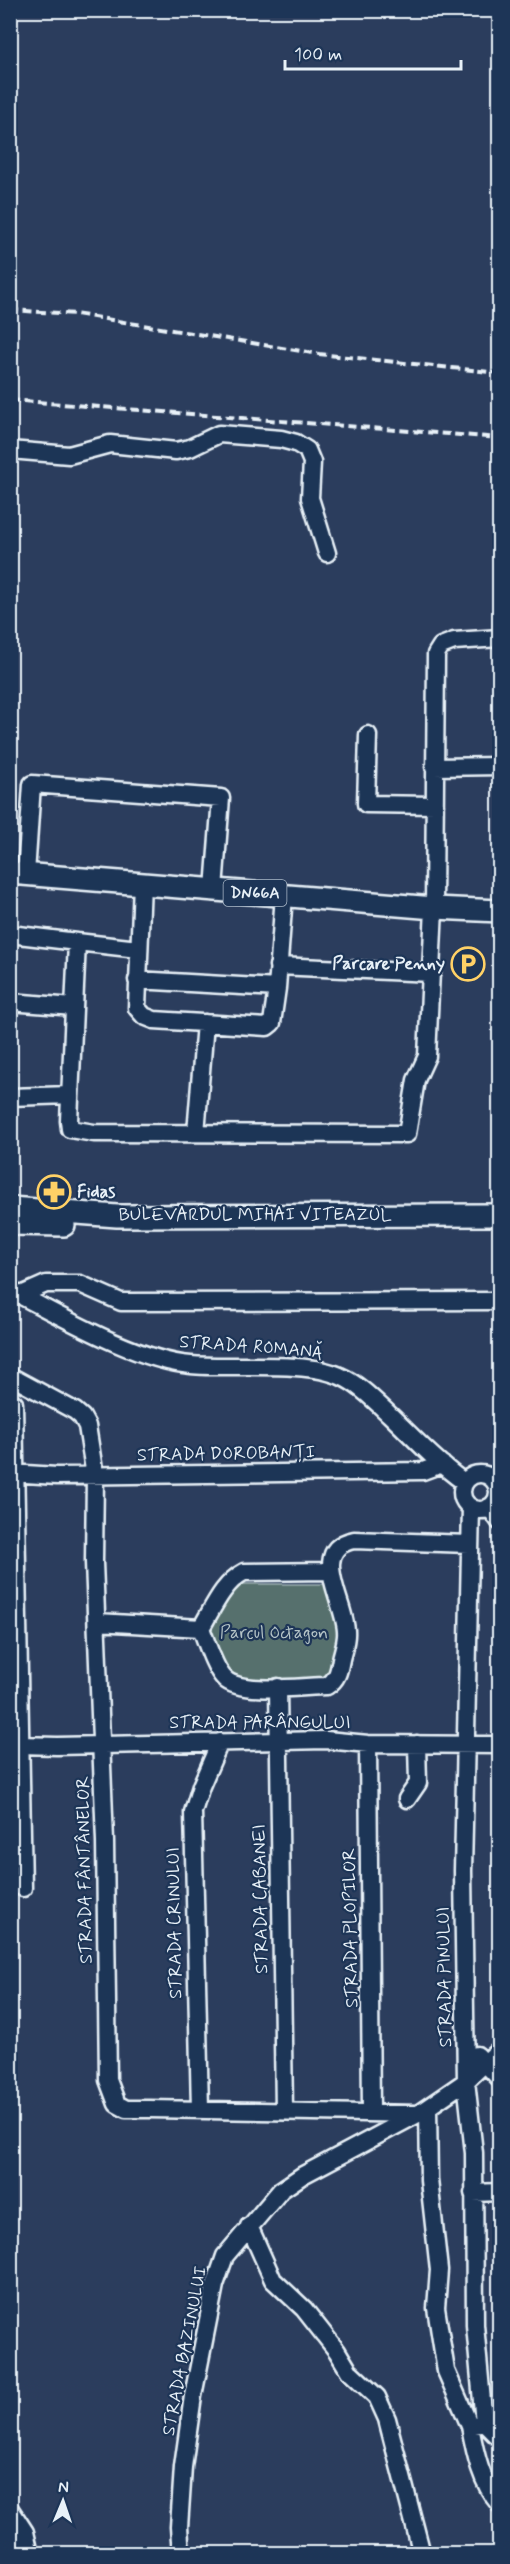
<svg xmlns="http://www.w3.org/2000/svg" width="510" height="2564" font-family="Mynerve,sans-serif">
	<rect width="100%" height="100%" fill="#2b3d5d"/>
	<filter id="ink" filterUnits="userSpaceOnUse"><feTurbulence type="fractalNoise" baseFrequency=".0167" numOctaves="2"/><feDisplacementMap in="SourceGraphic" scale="12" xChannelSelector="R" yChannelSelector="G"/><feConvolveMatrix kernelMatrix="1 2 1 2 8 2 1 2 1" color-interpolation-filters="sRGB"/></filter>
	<g filter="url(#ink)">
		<path fill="#56706d" stroke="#9fb0b2" stroke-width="1.5" d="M233,1584H328L342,1640L326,1681L278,1683L228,1676L207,1632Z"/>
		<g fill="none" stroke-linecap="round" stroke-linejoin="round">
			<g stroke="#e8f1f8" stroke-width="21">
				<path id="minor" d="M10,450L69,455L110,444L176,451L190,448L219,434L281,439L296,443L307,450L312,462L310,498L327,553
					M368,735L366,804L435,805
					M434,767L500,766
					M26,874L32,784L221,798L214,889
					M142,883L137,1008L144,1016L154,1020L267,1027L272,1023L277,988L284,895
					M10,934L77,942L69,1121L70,1129L94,1133L407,1134L416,1080L427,1056L434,908L436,654L441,646L454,641L500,638
					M77,942L138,949
					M278,966L432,973
					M137,980L277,988
					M10,1002L74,1007
					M10,1097L70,1095
					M196,1133L205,1023
					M10,1290C59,1315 137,1361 191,1365C231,1369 305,1360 340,1376C359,1384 375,1401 390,1415C414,1438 437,1463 464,1482
					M21,1295L46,1284H80L121,1302L500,1301
					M10,1376L75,1411L82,1417L87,1426L95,1476L94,1562L105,1841L108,2080L117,2104L126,2109H149L418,2114
					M14,1403L23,1888
					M10,1473L57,1476L423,1471L442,1464
					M462 1492a18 18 0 1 1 36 0a18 18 0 1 1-36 0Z
					M471,1507L463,1871L466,2081L474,2153L475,2325L484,2423L500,2439
					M489,1507L500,1522
					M97,1622L201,1628
					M201,1628C206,1641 215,1670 225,1679C241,1695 304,1686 327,1686C338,1679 339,1670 341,1659C343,1650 347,1640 346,1631C345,1602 308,1549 354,1540L469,1544
					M201,1628C213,1608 223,1583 244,1572L331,1571
					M278,1687L284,2110
					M368,1744L371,2112
					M20,1745L57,1746L326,1740L368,1744L500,1745
					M407,1799L418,1783L417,1744
					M477,2055L500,2079
					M428,2107L429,2180L439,2270L436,2308L446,2371L470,2426
					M200,2109L193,1812L201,1786L220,1742
					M473,2193L500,2192
					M249,2226L273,2280L304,2309L337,2351L349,2371L377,2397L387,2419L422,2554
					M480,2424L470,2426C475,2453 481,2483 500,2505
					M10,2509L25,2532L30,2554
					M181,2554L179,2527L183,2467L193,2396L215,2285L225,2256L281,2190L303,2175L418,2114L466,2081L500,2049"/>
			</g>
			<g stroke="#e8f1f8" stroke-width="26">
				<path id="major" d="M10,873L434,908L500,911
					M10,1208L117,1216L500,1215
					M10,1224L64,1225"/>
			</g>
			<use href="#minor" stroke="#1d3557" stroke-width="16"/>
			<use href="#major" stroke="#1d3557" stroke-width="21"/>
			<path stroke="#e8f1f8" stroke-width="4" stroke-dasharray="9 4.5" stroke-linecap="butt" d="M10,310L75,314L319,354L500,373
				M10,400L500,438"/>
		</g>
	</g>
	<defs>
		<g id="parking-ring" transform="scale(1.725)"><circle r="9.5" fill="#1d3557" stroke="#ffd166" stroke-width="1.5"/><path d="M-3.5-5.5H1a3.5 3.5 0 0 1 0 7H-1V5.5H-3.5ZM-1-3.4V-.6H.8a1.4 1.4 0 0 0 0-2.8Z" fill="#ffd166"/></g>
		<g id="pharmacy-ring" transform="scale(1.725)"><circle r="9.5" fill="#1d3557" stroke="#ffd166" stroke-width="1.5"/><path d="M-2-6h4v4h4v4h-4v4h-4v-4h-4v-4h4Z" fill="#ffd166"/></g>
	</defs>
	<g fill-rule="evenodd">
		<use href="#parking-ring" x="468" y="964"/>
		<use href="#pharmacy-ring" x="54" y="1192"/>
	</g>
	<g text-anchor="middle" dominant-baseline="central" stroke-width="4.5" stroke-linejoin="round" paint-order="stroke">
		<rect fill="#1d3557" stroke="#abb9c8" stroke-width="1.5" x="223.5" y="880" width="63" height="26" rx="4.5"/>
		<g font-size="16" font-weight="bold" fill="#e8f1f8">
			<text x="255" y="893">DN66A</text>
		</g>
		<g font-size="18" font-weight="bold" fill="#e8f1f8" stroke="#1d3557" text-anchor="end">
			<text x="445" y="964">Parcare Penny</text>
			<text x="77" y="1192" text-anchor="start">Fidas</text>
		</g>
		<g font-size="18" fill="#e8f1f8" stroke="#1d3557">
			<text x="255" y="1215">BULEVARDUL MIHAI VITEAZUL</text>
			<text transform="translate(251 1347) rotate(4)">STRADA ROMANĂ</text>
			<text transform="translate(226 1454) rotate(-1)">STRADA DOROBANȚI</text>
			<text x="260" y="1723">STRADA PARÂNGULUI</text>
			<text transform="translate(85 1870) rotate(-91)">STRADA FÂNTÂNELOR</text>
			<text transform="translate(261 1899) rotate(-91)">STRADA CABANEI</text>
			<text transform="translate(175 1923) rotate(-91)">STRADA CRINULUI</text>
			<text transform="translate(351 1928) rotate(-91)">STRADA PLOPILOR</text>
			<text transform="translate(445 1977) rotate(-91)">STRADA PINULUI</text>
			<text transform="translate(185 2351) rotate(-79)">STRADA BAZINULUI</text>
		</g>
		<g font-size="18" fill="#b5c4c7" stroke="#1d3557">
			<text x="274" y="1633">Parcul Octagon</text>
		</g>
	</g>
	<rect width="510" height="2564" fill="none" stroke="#1d3557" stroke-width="36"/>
	<rect x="18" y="18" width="474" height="2528" fill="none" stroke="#e8f1f8" stroke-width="2" filter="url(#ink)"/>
	<g transform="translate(63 2501) rotate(2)" stroke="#1d3557" stroke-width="4.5" paint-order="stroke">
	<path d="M0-4.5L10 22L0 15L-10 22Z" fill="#e8f1f8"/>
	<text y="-9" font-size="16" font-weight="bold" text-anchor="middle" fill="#e8f1f8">N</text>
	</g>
	<path d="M285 60v9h176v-9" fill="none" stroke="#e8f1f8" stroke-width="3"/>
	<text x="294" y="60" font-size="18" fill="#e8f1f8" stroke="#1d3557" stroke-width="4.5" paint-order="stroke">100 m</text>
</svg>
